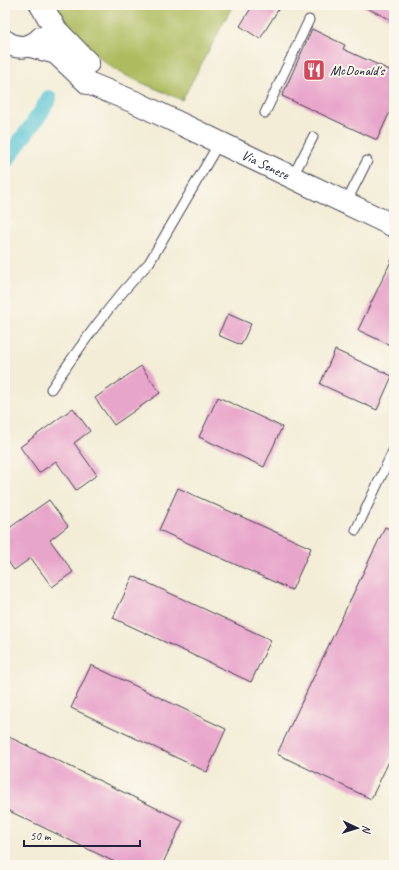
<svg xmlns="http://www.w3.org/2000/svg" width="399" height="870" font-family="Caveat,sans-serif">
	<rect width="100%" height="100%" fill="#fbf7ec"/>
	<filter id="ink" filterUnits="userSpaceOnUse"><feTurbulence type="fractalNoise" baseFrequency=".025" numOctaves="2"/><feDisplacementMap in="SourceGraphic" scale="8" xChannelSelector="R" yChannelSelector="G"/><feConvolveMatrix kernelMatrix="1 2 1 2 8 2 1 2 1" color-interpolation-filters="sRGB"/></filter>
	<filter id="wash" filterUnits="userSpaceOnUse"><feTurbulence type="fractalNoise" baseFrequency=".012" numOctaves="4" result="noise"/><feDisplacementMap in="SourceGraphic" scale="16" xChannelSelector="R" yChannelSelector="G"/><feGaussianBlur stdDeviation="0.9" result="paint"/><feColorMatrix in="noise" values="0 0 0 0 0 0 0 0 0 0 0 0 0 0 0 0 0 1.4 0 .05"/><feComposite in="paint" operator="in"/></filter>
	<g filter="url(#wash)">
		<rect width="100%" height="100%" fill="#f3edd7"/>
		<path fill="#aebc5e" stroke="#686f4c" d="M57,5H233L182,100C163,91 142,84 123,74C95,59 71,32 57,5Z"/>
		<g fill="none" stroke-linecap="round" stroke-linejoin="round">
			<path stroke="#5ac5d4" stroke-width="16" d="M5,162L40,114L49,98"/>
		</g>
		<g id="blocks">
			<path fill="#e8a5ca" d="M253,5H281L260,39L240,26Z
				M360,5H394V21Z
				M312,29L345,45L343,49L394,72V103L377,140L282,96Z
				M394,255V347L358,330Z
				M228,314L251,324L241,345L218,335Z
				M335,350L392,376L377,410L320,384Z
				M141,366L160,393L114,425L95,398Z
				M218,397L282,427L264,467L199,437Z
				M73,408L90,431L74,443L97,475L76,490L56,461L39,473L20,447Z
				M178,488L311,548L292,590L159,530Z
				M49,500L68,526L50,540L73,572L52,587L31,558L14,570L5,557V531Z
				M385,527L394,531V751L371,799L277,754Z
				M133,576L271,640L251,682L113,618Z
				M91,665L226,729L207,772L71,708Z
				M5,735L183,821L162,865H121L5,809Z"/>
		</g>
	</g>
	<g filter="url(#ink)">
		<use href="#blocks" fill-opacity="0" stroke="#414052" stroke-width="1"/>
		<g fill="none" stroke-linecap="round" stroke-linejoin="round">
			<g stroke="#414052" stroke-width="11">
				<path id="service" d="M265,113L309,20
					M292,178L313,137
					M346,203L367,161
					M51,389C81,345 112,301 149,263L219,143
					M356,530L394,449"/>
			</g>
			<g stroke="#414052" stroke-width="24">
				<g id="secondary">
					<path d="M41,5L56,30L88,63"/>
					<path d="M5,41C17,50 31,48 41,38"/>
					<path id="s1" d="M30,46L56,53L88,83L137,103L394,226"/>
				</g>
			</g>
			<use href="#service" stroke="#fff" stroke-width="9"/>
			<use href="#secondary" stroke="#fff" stroke-width="22"/>
		</g>
	</g>
	<defs>
		<g id="restaurant-square" transform="scale(1.15)"><rect x="-9" y="-9" width="18" height="18" rx="4" fill="#d1495b" stroke="#fbf7ec"/><path d="M-5-6h1v4h1v-4h1v4h1v-4h1v5L-1.5 .5V6h-2V.5L-5-1ZM5-6V6H3V1.5H1.5Q1.5-4 5-6Z" fill="#fff"/></g>
	</defs>
	<g fill-rule="evenodd">
		<use href="#restaurant-square" x="314" y="70"/>
	</g>
	<g text-anchor="middle" dominant-baseline="central" stroke-width="4" stroke-linejoin="round" paint-order="stroke">
		<g font-size="14" fill="#22223b" stroke="#fbf7ec" text-anchor="start">
			<text x="330" y="70">McDonald's</text>
		</g>
		<g font-size="14" fill="#22223b" stroke="#fbf7ec">
			<text stroke="none"><textPath href="#s1" startOffset="266">Via Senese</textPath></text>
		</g>
	</g>
	<rect width="399" height="870" fill="none" stroke="#fbf7ec" stroke-width="20"/>
	<g transform="translate(357 828) rotate(94)" stroke="#fbf7ec" stroke-width="3" paint-order="stroke">
	<path d="M0-3L7 15L0 10L-7 15Z" fill="#22223b"/>
	<text y="-6" font-size="11" font-weight="bold" text-anchor="middle" fill="#22223b">N</text>
	</g>
	<path d="M24 840v6h116v-6" fill="none" stroke="#22223b" stroke-width="2"/>
	<text x="30" y="840" font-size="12" fill="#22223b" stroke="#fbf7ec" stroke-width="3" paint-order="stroke">50 m</text>
</svg>
